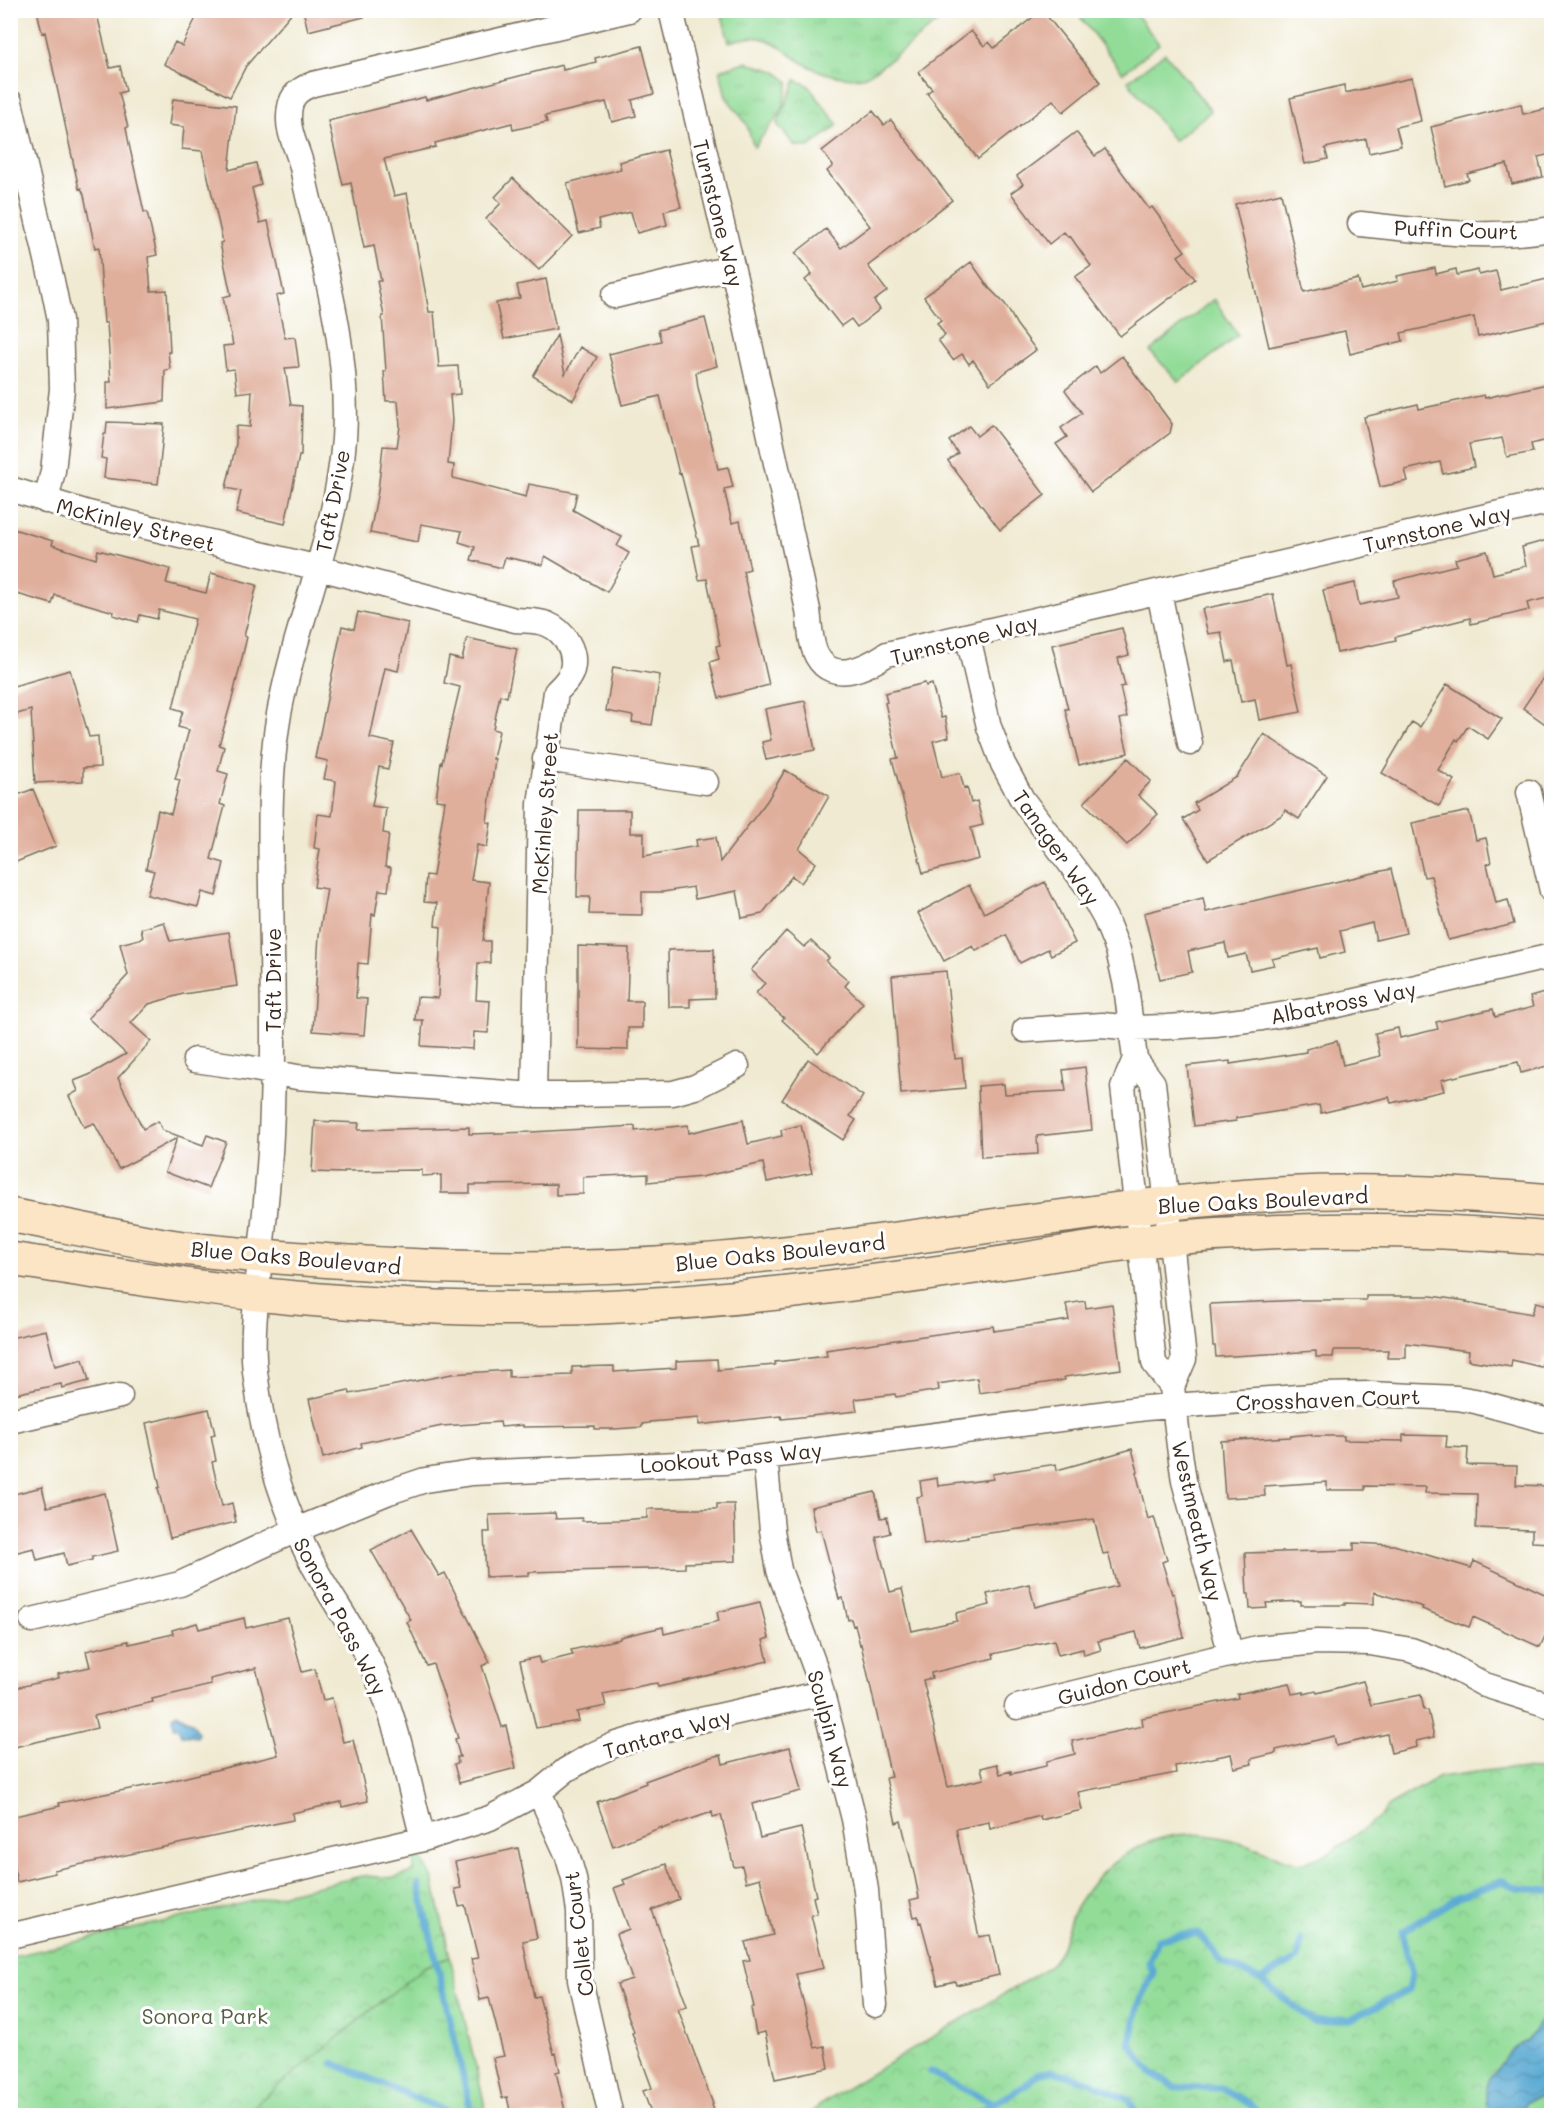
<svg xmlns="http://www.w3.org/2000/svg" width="1562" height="2126" font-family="Mali,sans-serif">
	<defs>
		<pattern id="grass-tufts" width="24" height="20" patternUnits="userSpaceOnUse" patternTransform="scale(1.5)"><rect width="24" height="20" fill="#92dc98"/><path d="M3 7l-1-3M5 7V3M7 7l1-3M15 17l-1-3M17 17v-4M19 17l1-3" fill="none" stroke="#7fbd83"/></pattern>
		<pattern id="park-crowns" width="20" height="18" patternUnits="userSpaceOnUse" patternTransform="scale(1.5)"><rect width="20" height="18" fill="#92dc98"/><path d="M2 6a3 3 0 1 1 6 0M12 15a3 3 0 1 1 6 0" fill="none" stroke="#7fbd83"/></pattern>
		<pattern id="water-waves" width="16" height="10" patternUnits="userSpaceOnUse" patternTransform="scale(1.5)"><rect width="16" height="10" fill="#57a8d2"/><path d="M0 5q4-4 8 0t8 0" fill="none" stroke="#4989aa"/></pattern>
	</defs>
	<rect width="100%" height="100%" fill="#fff"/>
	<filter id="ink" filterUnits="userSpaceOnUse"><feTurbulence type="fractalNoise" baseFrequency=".0167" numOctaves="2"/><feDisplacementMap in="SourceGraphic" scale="12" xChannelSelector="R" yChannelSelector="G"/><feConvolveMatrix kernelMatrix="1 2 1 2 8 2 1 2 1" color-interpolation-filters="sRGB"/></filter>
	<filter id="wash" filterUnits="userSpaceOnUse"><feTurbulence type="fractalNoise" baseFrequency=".008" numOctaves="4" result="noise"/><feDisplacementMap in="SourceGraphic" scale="24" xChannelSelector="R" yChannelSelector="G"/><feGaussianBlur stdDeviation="1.35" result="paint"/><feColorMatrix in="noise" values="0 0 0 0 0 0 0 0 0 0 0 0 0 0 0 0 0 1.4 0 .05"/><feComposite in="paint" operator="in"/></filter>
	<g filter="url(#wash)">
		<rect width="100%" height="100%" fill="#f0ead2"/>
		<path fill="url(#grass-tufts)" stroke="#66835b" stroke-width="1.5" d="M721,11V10L951,11C937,22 874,76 862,77C841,80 817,72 800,61C787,53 776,41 760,38C750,36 739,39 729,42Z
			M745,62L775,71L789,82L782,111L754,147L746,123L726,97L720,70Z
			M450,1957L487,2115L64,2116L424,1967Z"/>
		<path fill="url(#park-crowns)" stroke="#66835b" stroke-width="1.5" d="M796,80L808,85L838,125L809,147L795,146L777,124Z
			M1500,1769L1551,1770V2115L806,2116L824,2102L1034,1976C1040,1972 1048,1967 1053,1962C1066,1947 1066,1924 1076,1907C1103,1861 1150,1829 1205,1835C1237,1838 1267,1853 1297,1863L1309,1861L1330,1853L1379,1818L1390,1805L1439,1777Z
			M414,1844L433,1879L450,1957L424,1967L250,2109L231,2116L11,2115L10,1957L362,1876L395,1878L414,1871Z"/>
		<path fill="#92dc98" stroke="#66835b" stroke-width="1.5" d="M1081,10L1134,11L1159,44L1123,73L1077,13Z
			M1165,53L1211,111L1174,141L1128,81Z
			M1214,299L1238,335L1179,382L1150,351Z"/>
		<path fill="url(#water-waves)" stroke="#496978" stroke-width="1.5" d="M177,1713L192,1722L199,1734L197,1737L181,1735L178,1728L174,1727L173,1716Z
			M1551,2010V2043L1546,2055L1541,2095L1538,2098L1525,2102L1524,2108L1510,2115L1492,2112L1486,2103V2089L1490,2078L1511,2050L1528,2040L1541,2020Z"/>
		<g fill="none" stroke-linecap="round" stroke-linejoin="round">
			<path stroke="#57a8d2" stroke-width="7" d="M419,1885L472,2116
				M1261,1980L1298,1958L1301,1939
				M333,2063L458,2116
				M930,2072L993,2103
				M971,2116L1025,2086L1037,2074L1052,2071L1091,2082L1129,2100L1138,2116
				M1262,2116L1248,2103L1221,2088L1176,2087L1152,2074L1130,2044L1139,2004L1153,1973L1149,1962L1158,1939L1198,1933L1222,1962L1261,1980L1314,2022L1351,2019L1409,1990L1412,1975L1402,1932L1458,1897L1503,1881L1517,1888L1552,1891
				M1485,2116L1493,2102"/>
		</g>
		<g id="blocks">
			<path fill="#e0af9c" d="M37,10H96L110,68L120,66L126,91L119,93L128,127L126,128L129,144L144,212H147L157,255L148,257L151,291L167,290L170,352H168L170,369L165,370L164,402L107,409V382H111L107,323H104L99,247L95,248L84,195L81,188L79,189L45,32L42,33Z
				M200,10H294L246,66L230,97L164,64L175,42L182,46Z
				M303,10H363L364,17L308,31Z
				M1042,10L1100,82L1063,112L1053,100L978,159L927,93L932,89L918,72L971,31L984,46L989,42L994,48Z
				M642,46L654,94L632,100L636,116L612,122L606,102L545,116L547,122L513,130L512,123L435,143L436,147L384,159L394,196L407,193L429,312H434L439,367L458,366L460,394L450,395L452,421L448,464L454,465L453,478L526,497L529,484L577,493L573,510L622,537L617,546L629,553L607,592L545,556L543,565L505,557L502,568L471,560L475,547L459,542L462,531L421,524L418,542L370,533L378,491L383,446L397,447L400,426L398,401H386L384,371H386L382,316H384L377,281H381L374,246L364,248L351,183L343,185L328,121L425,97L426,100L562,65L563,70L596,62L595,58Z
				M1412,78L1421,121L1396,127L1401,146L1369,153L1366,139L1325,148L1328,159L1305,164L1290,98L1344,85L1345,93Z
				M173,99L236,106L229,170L256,163L261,185L252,188L260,223L268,221L284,294L276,296L285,338L295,337L299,367L285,368L291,405L302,406L301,456H299L285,524L236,513L241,491L226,488L236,444V426L250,427L252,391L237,393L234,369L226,370L223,346L233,345L223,297L231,295L220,243L223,242L202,151L182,149L184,127L169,125Z
				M1521,104L1523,114L1551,108V154L1538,157L1543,177L1512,184L1507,164L1467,174L1469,180L1445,186L1431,127Z
				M873,111L884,125L891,120L952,200L868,266L887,291L874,301L880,309L857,327L851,319L841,326L805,280L812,274L795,253L826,229L841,248L870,226L827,171L833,166L822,151Z
				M1076,132L1095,156L1105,149L1149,209L1152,207L1185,251L1178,256L1195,279L1120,336L1075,277L1091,266L1070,236L1068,237L1064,232L1049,244L1011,193L1023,184L1017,176Z
				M666,150L681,207L664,211L667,225L637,233L631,212L598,220L600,228L579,233L567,183L621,169L619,162Z
				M513,178L572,236L539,270L486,219L501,203L495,197Z
				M1281,193L1304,292L1358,279L1361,290L1398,281L1397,276L1435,268L1436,274L1456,269L1457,275L1478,270L1479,275L1496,271L1501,290L1551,278V320L1478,337L1474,317L1401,333L1403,341L1350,354L1345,331L1269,347L1235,204Z
				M971,262L989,288L1005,304L1017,325L1036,350L990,384L973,360L969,364L962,354L953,360L938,340L945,335L937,323L941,320L924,297Z
				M546,279L556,329L504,339L496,303L520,298L517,285Z
				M705,318L717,366L696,372L698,387L718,469L728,467L733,487L724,489L732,523L740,521L750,569L743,571L769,685L719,698L710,662L719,659L716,646L720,645L707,579L699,580L692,546L699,545L681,473L679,474L660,396L622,405L609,354L661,341L658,330Z
				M557,335L565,374L580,347L597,357L573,400L533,376Z
				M1122,356L1172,424L1170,433L1091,492L1056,444L1067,437L1061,428L1082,413L1065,390L1096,366L1100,373Z
				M1551,383V439L1531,444L1533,452L1507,457L1502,438L1469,444L1474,467L1443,474L1440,462L1405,470L1408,481L1380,487L1364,417L1418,404L1419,409L1484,395L1485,398Z
				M107,422L164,424L158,484L104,478L106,459L101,458L104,434H106Z
				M991,425L1045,495L1000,530L948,461L958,453L949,441L969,426L977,436Z
				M10,528L53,541L52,545L96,559L98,550L170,569L166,583L206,593L211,573L257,585L244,636L247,637L233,695L219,745L224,747L218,771L228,774L220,804L225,806L211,859L224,863L216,896L202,892L198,907L147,895L154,871L146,869L158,810L171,814L180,780L175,779L189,730L178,727L183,711L173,708L195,619L159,610L157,619L140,615L138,622L113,615L114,612L55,595L52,604L10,592Z
				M1551,539V597L1527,603L1529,610L1471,624L1470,618L1395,637L1396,640L1337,653L1323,590L1355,583L1359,605L1398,597L1394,581L1457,565L1455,559L1487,551L1493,574L1526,566L1522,547Z
				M1273,594L1287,665L1291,664L1301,712L1259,720L1255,699L1241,702L1233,660L1227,662L1221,632L1208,634L1202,609Z
				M358,612L408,623L398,671L385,668L370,738L394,743L388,769L379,767L372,806L386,808L383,833L389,834L385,867L391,868L388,891L379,890L375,915L372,914L368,964L358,963L356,998L367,999L364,1035L313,1031L319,935L327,889L314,887L320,849L314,848L318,814L332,816L336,781L324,779L328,761L315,758L342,626L354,629Z
				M1122,628L1129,655L1118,658L1125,686L1120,687L1127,717L1120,719L1128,753L1079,765L1065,709H1068L1052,645Z
				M467,638L517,649L507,697L500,695L493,729L499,731L493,759H495L487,822L491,823L487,847L477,845L471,880L489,882L483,941H490V963H478L476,1000L490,1001L488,1033L474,1032L473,1049L421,1046L423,1020H415L417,997L438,998L441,927L435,926L437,903L424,902L426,875L433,876L445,801L436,800L441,762L442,763L460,687L444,683L449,657L462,660Z
				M1551,666V728L1523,708Z
				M613,667L660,675L652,725L632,722L633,716L606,711Z
				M70,670L89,737L98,736L100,767L83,768V781L35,783L31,710L10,716V687Z
				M925,683L926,686L932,684L941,718L945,717L949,737L933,741L942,777L960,773L964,788L967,787L971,803L977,801L983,825L971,828L979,859L923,873L892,759L898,758L885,703L887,702L885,693Z
				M1447,684L1502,719L1488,739L1468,726L1458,741L1456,739L1438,770L1454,780L1439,806L1382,773L1412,722L1420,727Z
				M805,701L815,750L766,760L762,742L771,740L765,709Z
				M1264,734L1327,776L1299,819L1285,810L1282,815L1208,860L1183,819L1198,810L1194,803L1237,777Z
				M1128,758L1151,781L1138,795L1158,814L1127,845L1084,803Z
				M785,770L829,796L799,849L816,863L801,883L792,876L762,914L742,918L737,891L695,899L693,887L663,892H642V915L589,914L590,897H577L579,810H630V833H644V856L697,846L696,840L716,837L720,862L767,801Z
				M33,789L56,846L16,862L10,848V798Z
				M1469,811L1476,840L1486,838L1491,863L1487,864L1496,903L1508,900L1514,924L1448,940L1431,876L1424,877L1412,823Z
				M1391,869L1406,933L1376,940L1372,923L1340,931L1345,952L1320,958L1318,948L1272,959L1274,965L1250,970L1246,954L1228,958L1225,943L1188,951L1192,972L1160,979L1144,913L1203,898L1206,912Z
				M1045,882L1075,943L1051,955L1048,949L1020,963L1006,935L976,951L973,946L944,961L918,913L969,885L984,913Z
				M164,922L170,941L229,932L237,986L183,994L149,1004L131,1023L151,1041L118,1078L143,1129L158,1121L162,1130L203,1145L207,1135L226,1142L208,1188L165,1172L177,1138L119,1169L94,1123L84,1127L69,1096L78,1091L74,1081L89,1075L126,1054L88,1018L128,975L120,944L143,938L141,929Z
				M786,931L804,947L811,941L829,958L826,961L849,981L845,986L863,1003L818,1053L782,1020L784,1018L756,993L765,983L751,970Z
				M578,946L629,948L627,1001H642V1028H628V1050L578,1049Z
				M714,949L715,998L690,999V1007H669L668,950Z
				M946,971L955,1059L962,1058L965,1088L901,1094L892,976Z
				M1551,991V1065L1521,1073L1518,1062L1441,1080L1444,1091L1391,1103L1389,1097L1321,1113L1319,1105L1236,1118V1121L1194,1126L1187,1066L1230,1061V1064L1306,1052V1049L1337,1041L1343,1065L1380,1056L1375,1033L1398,1028L1400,1038L1438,1029L1436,1022L1493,1009L1495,1017L1533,1007L1530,997Z
				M808,1059L863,1096L850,1116L856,1120L843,1140L782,1100Z
				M1085,1067L1092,1130L1037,1136L1038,1154L981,1157L978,1086L1004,1084L1005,1094L1066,1091L1063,1070Z
				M743,1120L748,1144L782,1136L781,1130L801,1125L812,1173L767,1182L763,1163L701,1177L648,1182V1174L583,1177V1194L556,1195V1184L470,1185V1193H441V1175L422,1176V1170L344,1171V1173L312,1172L315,1121L359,1123L358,1130L469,1127V1134L532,1132L635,1126V1131L688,1125L689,1133Z
				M1366,1296H1431L1467,1301L1466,1302L1532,1314L1536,1302L1551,1306V1359L1544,1357L1541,1367L1512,1360L1511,1367L1468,1360L1469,1351L1406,1343V1358H1387L1388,1350H1334L1333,1357H1316V1351L1216,1357L1215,1346H1213L1210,1304L1304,1300H1366Z
				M1085,1301L1086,1308L1112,1304L1121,1369L1064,1377L1065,1380L979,1393L977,1378L938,1384L939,1390L896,1397L895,1394L855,1399L857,1411L782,1419L781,1416L699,1425V1418L649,1422V1423L642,1424V1427L615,1429H595V1426L523,1427V1425L501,1427L500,1422L442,1426L361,1443L362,1447L323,1458L309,1399L349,1390L350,1394L452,1374L509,1370V1377L572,1375V1367L614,1366V1372L676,1368V1361L717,1359L718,1370L775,1365V1362L827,1356L826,1350L993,1326L994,1331L1069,1320L1066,1304Z
				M46,1330L55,1366L83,1359L89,1381L62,1388L61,1384L10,1395V1338Z
				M209,1409L215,1434L211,1435L216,1461L212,1462L222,1506L232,1503L236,1522L170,1538L158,1488L160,1487L146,1423Z
				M1312,1434V1436H1344V1440L1403,1441V1435L1447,1436L1446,1447L1468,1448L1467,1465L1517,1466L1516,1485L1551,1486V1543L1532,1542V1530L1476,1528L1477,1494L1425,1493L1426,1487L1365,1486V1490H1327V1482L1264,1486L1265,1496L1225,1498L1221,1441L1291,1437V1436Z
				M1132,1449L1138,1471L1136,1472L1148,1519L1154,1517L1167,1560L1162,1562L1172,1594H1174L1184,1637L1140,1648L1136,1632L1098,1641L1101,1650L1084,1655L1083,1649L1058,1655L1054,1640L993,1654L994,1658L931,1673L932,1678L923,1680L948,1787L984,1779L981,1768L997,1764L1000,1774L1011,1771V1774L1046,1766L1047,1761L1075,1754L1072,1741L1143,1726L1142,1718L1238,1698L1237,1694L1289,1683L1292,1694L1304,1692V1694L1316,1691L1317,1693L1363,1681L1371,1705L1421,1695L1424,1710H1428L1434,1737L1416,1741L1417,1747L1391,1753L1387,1734L1336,1746L1334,1736L1276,1750V1753L1251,1759L1252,1764L1234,1768L1231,1754L1175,1766L1176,1773L1078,1792L1082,1810L1041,1820L1040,1816L990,1829L989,1822L956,1829L979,1937L990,1935L999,1975L956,1985L955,1981L938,1985L921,1922L919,1923L918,1916L914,1917L910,1900L919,1898L915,1877L901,1821L896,1823L886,1778L891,1777L861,1644L860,1645L855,1625L853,1626L851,1619L848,1620L843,1598L839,1599L821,1530L816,1531L811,1507L875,1492L881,1518L887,1517L890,1533L876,1537L890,1592L902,1589L912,1631L957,1621L956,1613L990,1605L987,1594L1029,1584L1035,1607L1117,1586L1108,1553L1103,1554L1094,1519L967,1536L968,1538L924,1545L917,1497L922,1496L920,1481L937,1478L938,1486L993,1479L992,1474L1056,1464L1057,1470Z
				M42,1487L47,1507L105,1493L118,1551L92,1557V1560L67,1566L64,1553L37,1560L34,1548L10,1554V1495Z
				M717,1504H734L736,1561L685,1563V1568L529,1572V1575L486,1577L484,1532H490L489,1515L555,1513L556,1519L582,1518V1521L618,1520L647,1518V1509H717Z
				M411,1529L439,1576L445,1573L490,1662L482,1666L502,1727L506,1726L516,1768L459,1783L454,1764L458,1763L457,1757H460L455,1739L458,1738L433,1664L427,1666L407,1622L411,1620L371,1550Z
				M1354,1543L1394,1545L1471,1568L1474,1561L1551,1597V1623L1540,1647L1473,1617L1469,1627L1422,1609L1423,1607L1374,1592V1604L1345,1603V1605H1301V1601L1266,1603L1267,1608L1250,1609L1249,1594H1247L1245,1553L1354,1550Z
				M760,1602L769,1638L763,1640L768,1661L681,1682L658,1687L657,1683L650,1684L603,1694L606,1706L577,1712L579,1721L536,1728L520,1661L538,1657L540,1663L573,1655L571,1650L620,1639V1637L663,1627L664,1634L719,1621L717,1612Z
				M244,1618L246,1628L288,1618L302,1672L315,1669L323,1700L332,1698L343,1742L353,1740L368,1801L342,1807L341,1802L292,1813L293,1820L54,1870L55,1873L17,1882L10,1853V1817L60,1806L59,1803L170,1781L278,1755L256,1668L210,1679L211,1685L152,1699L153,1702L94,1716L97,1728L10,1748V1689L59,1678L58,1674L90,1667L86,1651L128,1641L129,1644L173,1634L172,1630L197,1623L199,1629Z
				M790,1747L801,1791L752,1804L760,1838L801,1828L816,1896L813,1897L817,1914L811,1915L824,1968L796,1974L815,2048L825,2046L829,2068L775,2079L765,2032L756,2034L751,2008L754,2007L743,1961L750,1960L745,1942L773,1935L760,1878L746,1882L742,1866L734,1867L721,1815L713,1817L712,1812L662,1829V1827L613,1846L597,1802L646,1783L645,1781L711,1757L721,1755L723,1764Z
				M518,1848L537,1938L523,1941L534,1997L539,1996L554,2054L556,2053L560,2071L556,2072L566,2115H511L507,2097L502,2098L493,2058L504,2056L489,1998L480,2000L471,1959L478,1958L465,1905L459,1906L455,1889L461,1888L455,1862Z
				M666,1864L679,1899L652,1910L687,2006L678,2009L713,2104L712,2105L716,2115H652L643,2091L652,2088L632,2033L634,2032L617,1984L632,1979L616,1934L629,1929L614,1888L625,1884L623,1880Z"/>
		</g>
	</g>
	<g filter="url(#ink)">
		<use href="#blocks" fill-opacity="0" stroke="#7a6d5d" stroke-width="1.5"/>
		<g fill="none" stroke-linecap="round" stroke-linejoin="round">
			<g stroke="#7a6d5d" stroke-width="27">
				<path id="street" d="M671,10L743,312L808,610C810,625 810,643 817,656C833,685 867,667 887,654L1552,501
					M10,102L52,281L60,320L62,389L53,471L46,501
					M1360,224C1424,231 1488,240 1552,229
					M614,296L731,268
					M10,489L88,513L319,568L515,620C526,621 537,620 547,624C564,631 577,651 572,670C570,679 562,686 556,692L540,804L534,1095
					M1159,592L1190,743
					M968,637L989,727L1003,764L1022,799L1087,886L1105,918L1118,950L1126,986L1135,1059L1123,1087L1154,1363L1172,1387
					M545,759L706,782
					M1529,792L1552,891
					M1025,1030L1102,1025L1133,1028L1167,1027L1215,1024L1262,1018L1333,1006L1552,956
					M1135,1059L1153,1083L1167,1204L1184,1359L1172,1387L1179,1446L1184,1481L1231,1655
					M195,1060L244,1067L297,1077L534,1095H575L673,1093L695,1087L737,1066
					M10,1421L120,1396
					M765,1457L772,1530L779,1570L816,1670L854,1819L866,1890L875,2005
					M32,1620L180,1584L296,1530L389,1492L425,1480L472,1473L724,1462L1146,1408L1325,1395L1369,1394L1457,1398L1475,1401L1552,1422
					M1017,1707L1257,1648L1317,1642L1370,1643L1411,1650L1443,1662L1485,1685L1548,1705
					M539,1792L567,1854L574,1878L579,1911L580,1980L611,2116
					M423,1839L490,1818L539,1792L566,1770L590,1756L614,1745L683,1724L822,1693
					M10,1936L423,1839C408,1783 399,1726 375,1672C359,1636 335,1604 316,1570C284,1512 264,1445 256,1379C251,1346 255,1313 258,1279C263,1231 269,1182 271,1134C275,1052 272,969 271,887C270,830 269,771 279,714C296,621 337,534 344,439C350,353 325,270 306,187C304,178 303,169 300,160C296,146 288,132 289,117C289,98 296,90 313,84L629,10"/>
			</g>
			<g stroke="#7a6d5d" stroke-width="36">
				<path id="secondary" d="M10,1215C61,1225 112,1236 163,1245C219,1254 277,1257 334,1261C457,1270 576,1271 699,1261C893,1246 1085,1206 1279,1194C1370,1189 1461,1193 1552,1201
					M10,1259C105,1273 200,1289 296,1298C408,1308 525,1312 638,1305C744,1299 850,1285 955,1270C1027,1260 1098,1245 1171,1238C1297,1227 1425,1228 1552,1239"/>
			</g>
			<use href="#street" stroke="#fff" stroke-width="24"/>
			<use href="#secondary" stroke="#fce5c4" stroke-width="33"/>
		</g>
	</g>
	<g text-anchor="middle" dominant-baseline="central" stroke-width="6" stroke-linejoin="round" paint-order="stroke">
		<g font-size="21" fill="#3b2a1e" stroke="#fff">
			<text transform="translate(719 213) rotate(76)">Turnstone Way</text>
			<text transform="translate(1456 229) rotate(2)">Puffin Court</text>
			<text transform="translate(332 501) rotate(-79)">Taft Drive</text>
			<text transform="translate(136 524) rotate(14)">McKinley Street</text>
			<text transform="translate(1437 528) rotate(-13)">Turnstone Way</text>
			<text transform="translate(964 639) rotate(-14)">Turnstone Way</text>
			<text transform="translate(544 813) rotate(-86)">McKinley Street</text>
			<text transform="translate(1057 847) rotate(55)">Tanager Way</text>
			<text transform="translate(272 980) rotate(-90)">Taft Drive</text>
			<text transform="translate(1343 1002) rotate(-11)">Albatross Way</text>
			<text transform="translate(1263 1200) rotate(-3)">Blue Oaks Boulevard</text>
			<text transform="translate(780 1252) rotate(-6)">Blue Oaks Boulevard</text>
			<text transform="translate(296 1257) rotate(5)">Blue Oaks Boulevard</text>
			<text transform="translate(1328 1399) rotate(-2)">Crosshaven Court</text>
			<text transform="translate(731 1457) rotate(-5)">Lookout Pass Way</text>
			<text transform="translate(1198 1521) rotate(77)">Westmeath Way</text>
			<text transform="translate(341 1616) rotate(62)">Sonora Pass Way</text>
			<text transform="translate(1124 1681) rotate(-14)">Guidon Court</text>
			<text transform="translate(831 1729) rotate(75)">Sculpin Way</text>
			<text transform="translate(667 1733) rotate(-16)">Tantara Way</text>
			<text transform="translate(578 1934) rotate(-97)">Collet Court</text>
		</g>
		<g font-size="21" fill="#555f43" stroke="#fff">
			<text x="205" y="2015">Sonora Park</text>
		</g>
	</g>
	<rect width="1562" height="2126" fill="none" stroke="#fff" stroke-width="36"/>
</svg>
